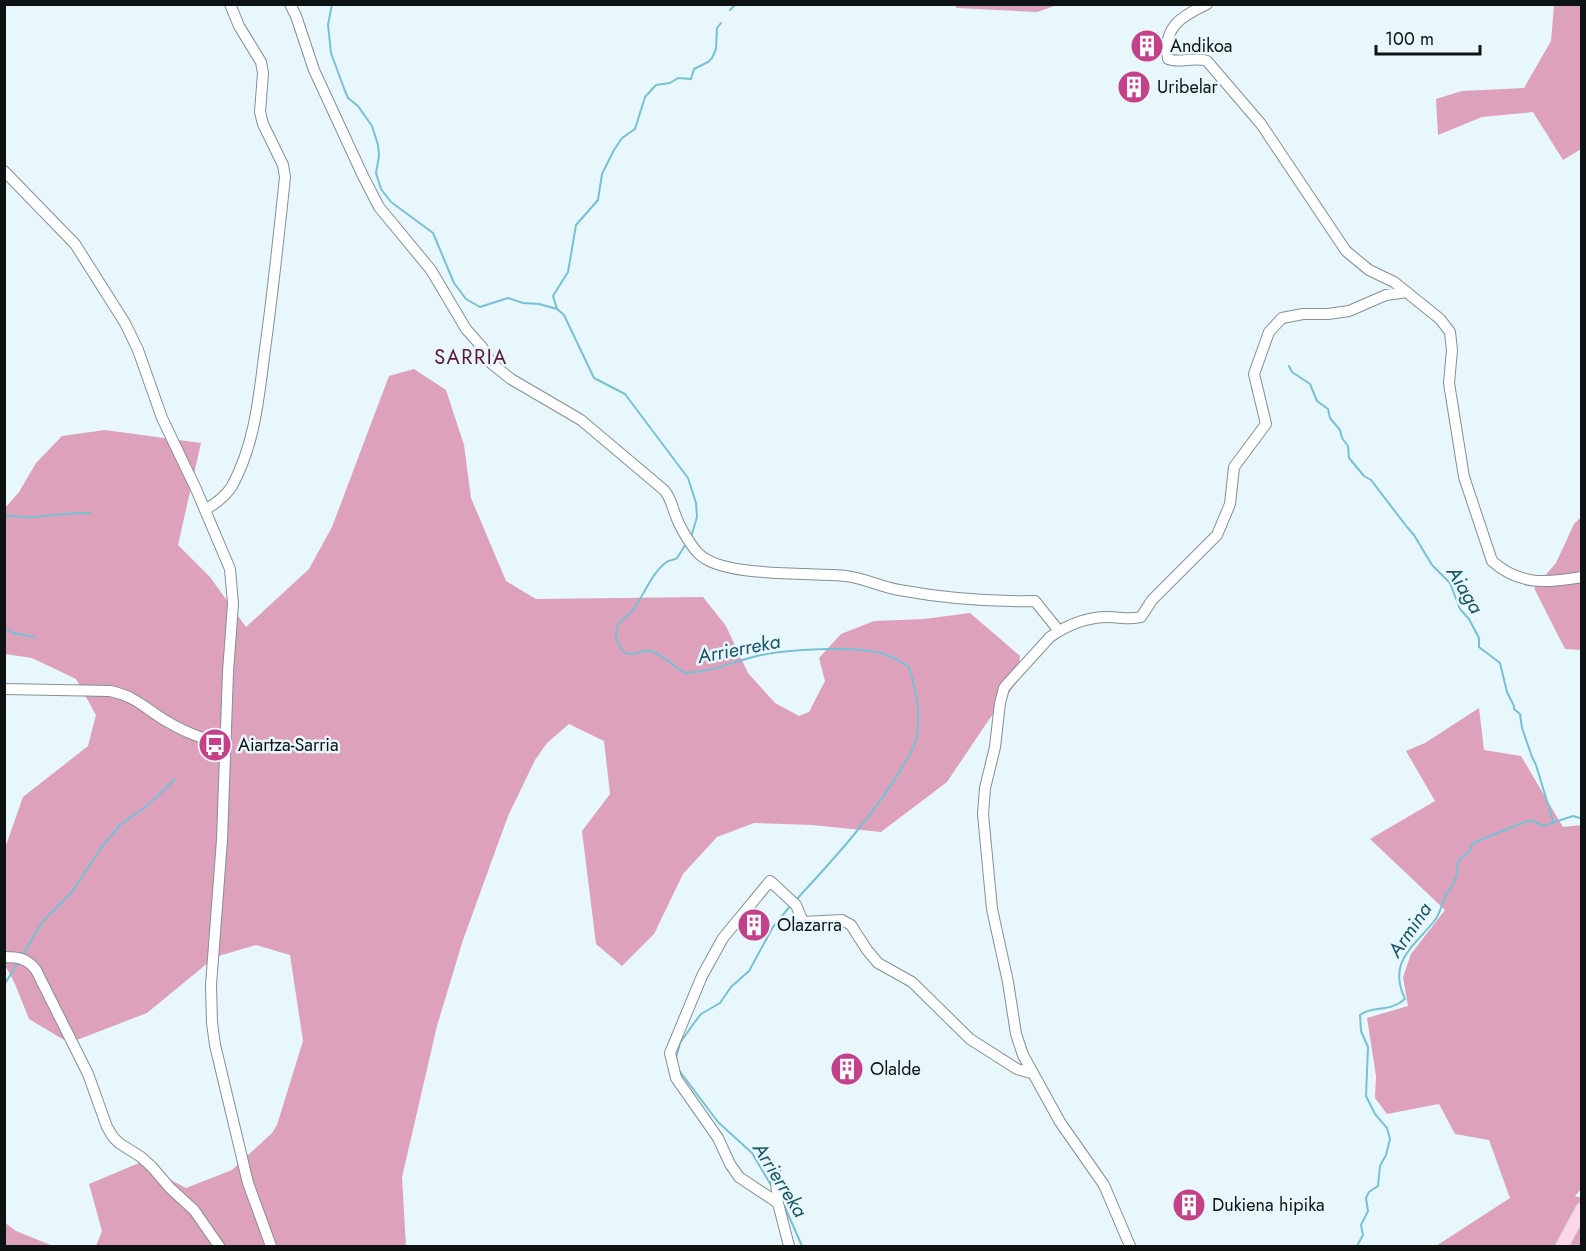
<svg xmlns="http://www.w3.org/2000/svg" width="1586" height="1251" font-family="Jost,sans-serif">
	<rect width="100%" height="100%" fill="#e8f7fb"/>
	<path fill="#dda1bc" d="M954,5H1057L1037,12L957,8Z
		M1555,5H1581V149L1563,160L1533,112L1482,117L1438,135L1436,99L1462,91L1524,88L1551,41L1554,6Z
		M414,369L446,390L464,445L471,498L506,581L536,599L703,597L726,626L748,673L775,703L799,716L809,712L825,681L819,658L841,634L874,621L924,619L970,613L1020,656L1017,682L988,721L947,782L881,832L812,825L754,823L717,837L683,874L654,934L622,966L596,944L582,831L610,794L604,741L569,724L547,743L535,760L508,816L463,940L437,1026L402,1177L406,1246H96L102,1231L89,1184L139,1163L186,1188L232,1170L272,1133L277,1125L303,1041L290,955L256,945L215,957L147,1013L69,1043L29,1019L15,984L5,965L4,851L23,797L88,746L96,715L76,679L32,658L5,654V508L19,492L36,463L62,436L105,430L201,443L178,545L210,577L246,627L309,569L332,527L389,376Z
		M1581,517V650L1565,649L1534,588L1556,563L1574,524Z
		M1479,708L1484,750L1521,756L1563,827L1581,825L1582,1188L1575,1196L1581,1198V1246H1436L1510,1198L1489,1140L1455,1134L1439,1104L1387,1114L1375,1098L1376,1076L1367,1018L1408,1006L1403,977L1411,954L1445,910L1370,839L1435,801L1406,751L1425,743Z
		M4,1222L16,1231L53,1246H5Z"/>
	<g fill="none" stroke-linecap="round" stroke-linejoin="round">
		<path stroke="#77c1d4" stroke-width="2" d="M332,4L328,25L331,53L345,91L348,98L358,106L372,126L378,145L379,156L376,173L381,189L391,202L433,233L454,283L466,299L480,307L508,298L523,303L539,304L557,309L564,315L594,378L625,394L688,478L696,503L697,517L691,537
			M730,10L736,4
			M557,309L553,296L568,272L576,225L598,200L602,174L614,150L622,138L635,129L645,97L656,85L670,83L678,78L691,79L694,69L708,62L712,58L716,49L717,28L721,23
			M1289,366L1292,372L1310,384L1317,401L1328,409L1330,418L1340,430L1342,438L1348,446L1349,458L1364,476L1371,480L1407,527L1414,535L1432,565L1450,583L1460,609L1469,619L1479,638V647L1500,663L1507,692L1514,706V709L1520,714L1522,728L1532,757L1536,765L1553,821
			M4,516C14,515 24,518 33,517C52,515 71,513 90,513
			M686,544L677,558C676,559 669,561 668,561C650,573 644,598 630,613C624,619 617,622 616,631C615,638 619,647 624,652C631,658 642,649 650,651C664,654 673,667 685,673C710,672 733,662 757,656C787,649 851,646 881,653C892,656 900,661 909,667C916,689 921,712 917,735C916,746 909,756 904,764C875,814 834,859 795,901
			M4,627L13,633L34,637
			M22,956L42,922L71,893L101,848L120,825L148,805L175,779
			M4,985L19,961
			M676,1058L680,1043L694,1023L701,1014L720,1003L731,987L749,971L773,927L791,905
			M678,1069L718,1122L752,1153L771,1185
			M784,1205L802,1246
			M1357,1246L1363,1235L1361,1225L1368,1211L1366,1198L1369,1192L1378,1186L1380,1166L1386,1155L1390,1139L1387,1128L1375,1114L1366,1096L1368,1047L1361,1031L1360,1015C1373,1005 1389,1013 1405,999C1387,961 1414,947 1435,920C1440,914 1441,906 1444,899C1448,890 1454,885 1457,875C1458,870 1457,866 1458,861L1469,851L1473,843L1527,821H1533L1543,826L1573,816L1580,818"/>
		<g stroke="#839094" stroke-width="12">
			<path id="minor" d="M290,4L296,16L314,70L363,176L379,207L431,270L466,329L482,347L491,363L511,379L581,420L664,490C672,499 672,508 677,519C681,529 691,546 699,554C723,578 811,572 846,576C864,578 881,587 899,590C943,598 990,602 1035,601L1059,631
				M1207,4C1182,16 1162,27 1168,59C1180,64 1194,56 1207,61L1261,124L1346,251L1369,270L1394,282L1440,319L1450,332L1452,350L1449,383L1464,477L1492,561C1520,586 1547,583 1582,577
				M4,171L75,244L125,323L138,350L162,418L196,489L230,569L233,604L228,672L222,840L211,985L212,1023L215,1045L248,1183L271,1246
				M205,510C215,504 226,496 232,486C255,444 259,396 265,349C273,292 279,234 285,177L283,165L263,124L260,112L263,73L261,62L239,26L230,4
				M4,689L110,691C138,697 145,709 168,722C186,733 205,739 225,745
				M4,957C18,957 27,958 36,970L88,1074L107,1127L113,1137L119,1143L141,1157L152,1167L170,1188L194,1210L219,1246
				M775,1171L778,1203
				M789,1246L778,1203L739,1177L730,1164L718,1138L676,1078L670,1053L702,976L723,938L770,881L796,905L803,922L842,920L851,925L867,950L878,963L912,982L970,1039L1017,1069L1031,1073
				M1130,1246L1104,1185L1060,1122L1023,1055L1016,1034L1008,982L992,909L983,814L985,788L995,747L1000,703L1004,688L1009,682L1050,637C1067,625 1087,617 1108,617C1119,617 1130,620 1141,617L1152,600L1217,535L1230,504L1234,467L1266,424L1254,374L1269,332L1282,318L1303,314H1328L1349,311L1386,295L1407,292"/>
		</g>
		<g stroke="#d3d4d5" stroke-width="14">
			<path id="major" d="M1562,1246L1582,1209"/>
		</g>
		<use href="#minor" stroke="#fff" stroke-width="10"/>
		<use href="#major" stroke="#fdd7e8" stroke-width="12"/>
	</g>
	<defs>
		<g id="building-disc" transform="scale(1.725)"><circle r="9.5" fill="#c34189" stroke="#e8f7fb"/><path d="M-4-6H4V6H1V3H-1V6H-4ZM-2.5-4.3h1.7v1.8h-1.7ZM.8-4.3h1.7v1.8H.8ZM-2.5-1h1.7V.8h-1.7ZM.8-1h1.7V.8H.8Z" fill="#fff"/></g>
		<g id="bus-disc" transform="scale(1.725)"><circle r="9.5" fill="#c34189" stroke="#e8f7fb"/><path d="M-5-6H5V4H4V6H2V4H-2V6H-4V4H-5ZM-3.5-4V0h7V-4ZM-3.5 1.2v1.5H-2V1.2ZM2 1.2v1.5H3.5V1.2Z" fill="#fff"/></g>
	</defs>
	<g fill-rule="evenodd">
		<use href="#building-disc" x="1147" y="46"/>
		<use href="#building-disc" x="1134" y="87"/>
		<use href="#bus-disc" x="215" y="745"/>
		<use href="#building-disc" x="754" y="925"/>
		<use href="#building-disc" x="847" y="1069"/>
		<use href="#building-disc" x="1189" y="1205"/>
	</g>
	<g text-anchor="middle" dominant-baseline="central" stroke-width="5" stroke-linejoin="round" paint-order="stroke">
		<g font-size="18" fill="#0d1213" stroke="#e8f7fb" text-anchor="start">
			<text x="1170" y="46">Andikoa</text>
			<text x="1157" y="87">Uribelar</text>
			<text x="238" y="745">Aiartza-Sarria</text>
			<text x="777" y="925">Olazarra</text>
			<text x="870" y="1069">Olalde</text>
			<text x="1212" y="1205">Dukiena hipika</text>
		</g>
		<g font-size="20" letter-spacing="1.5" fill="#57183a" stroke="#e8f7fb">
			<text x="471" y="357">SARRIA</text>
		</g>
		<g font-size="20" font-style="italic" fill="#185665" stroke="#e8f7fb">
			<text transform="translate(1465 590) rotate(59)">Aiaga</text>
			<text transform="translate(739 649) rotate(-11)">Arrierreka</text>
			<text transform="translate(1410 930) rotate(-56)">Armina</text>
			<text transform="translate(780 1180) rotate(58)">Arrierreka</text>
		</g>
	</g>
	<rect width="1586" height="1251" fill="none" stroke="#0d1213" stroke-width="12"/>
	<path d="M1376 45v9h104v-9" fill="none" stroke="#0d1213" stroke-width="3"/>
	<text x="1385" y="45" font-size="18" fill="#0d1213" stroke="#e8f7fb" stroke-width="4.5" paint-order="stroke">100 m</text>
</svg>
